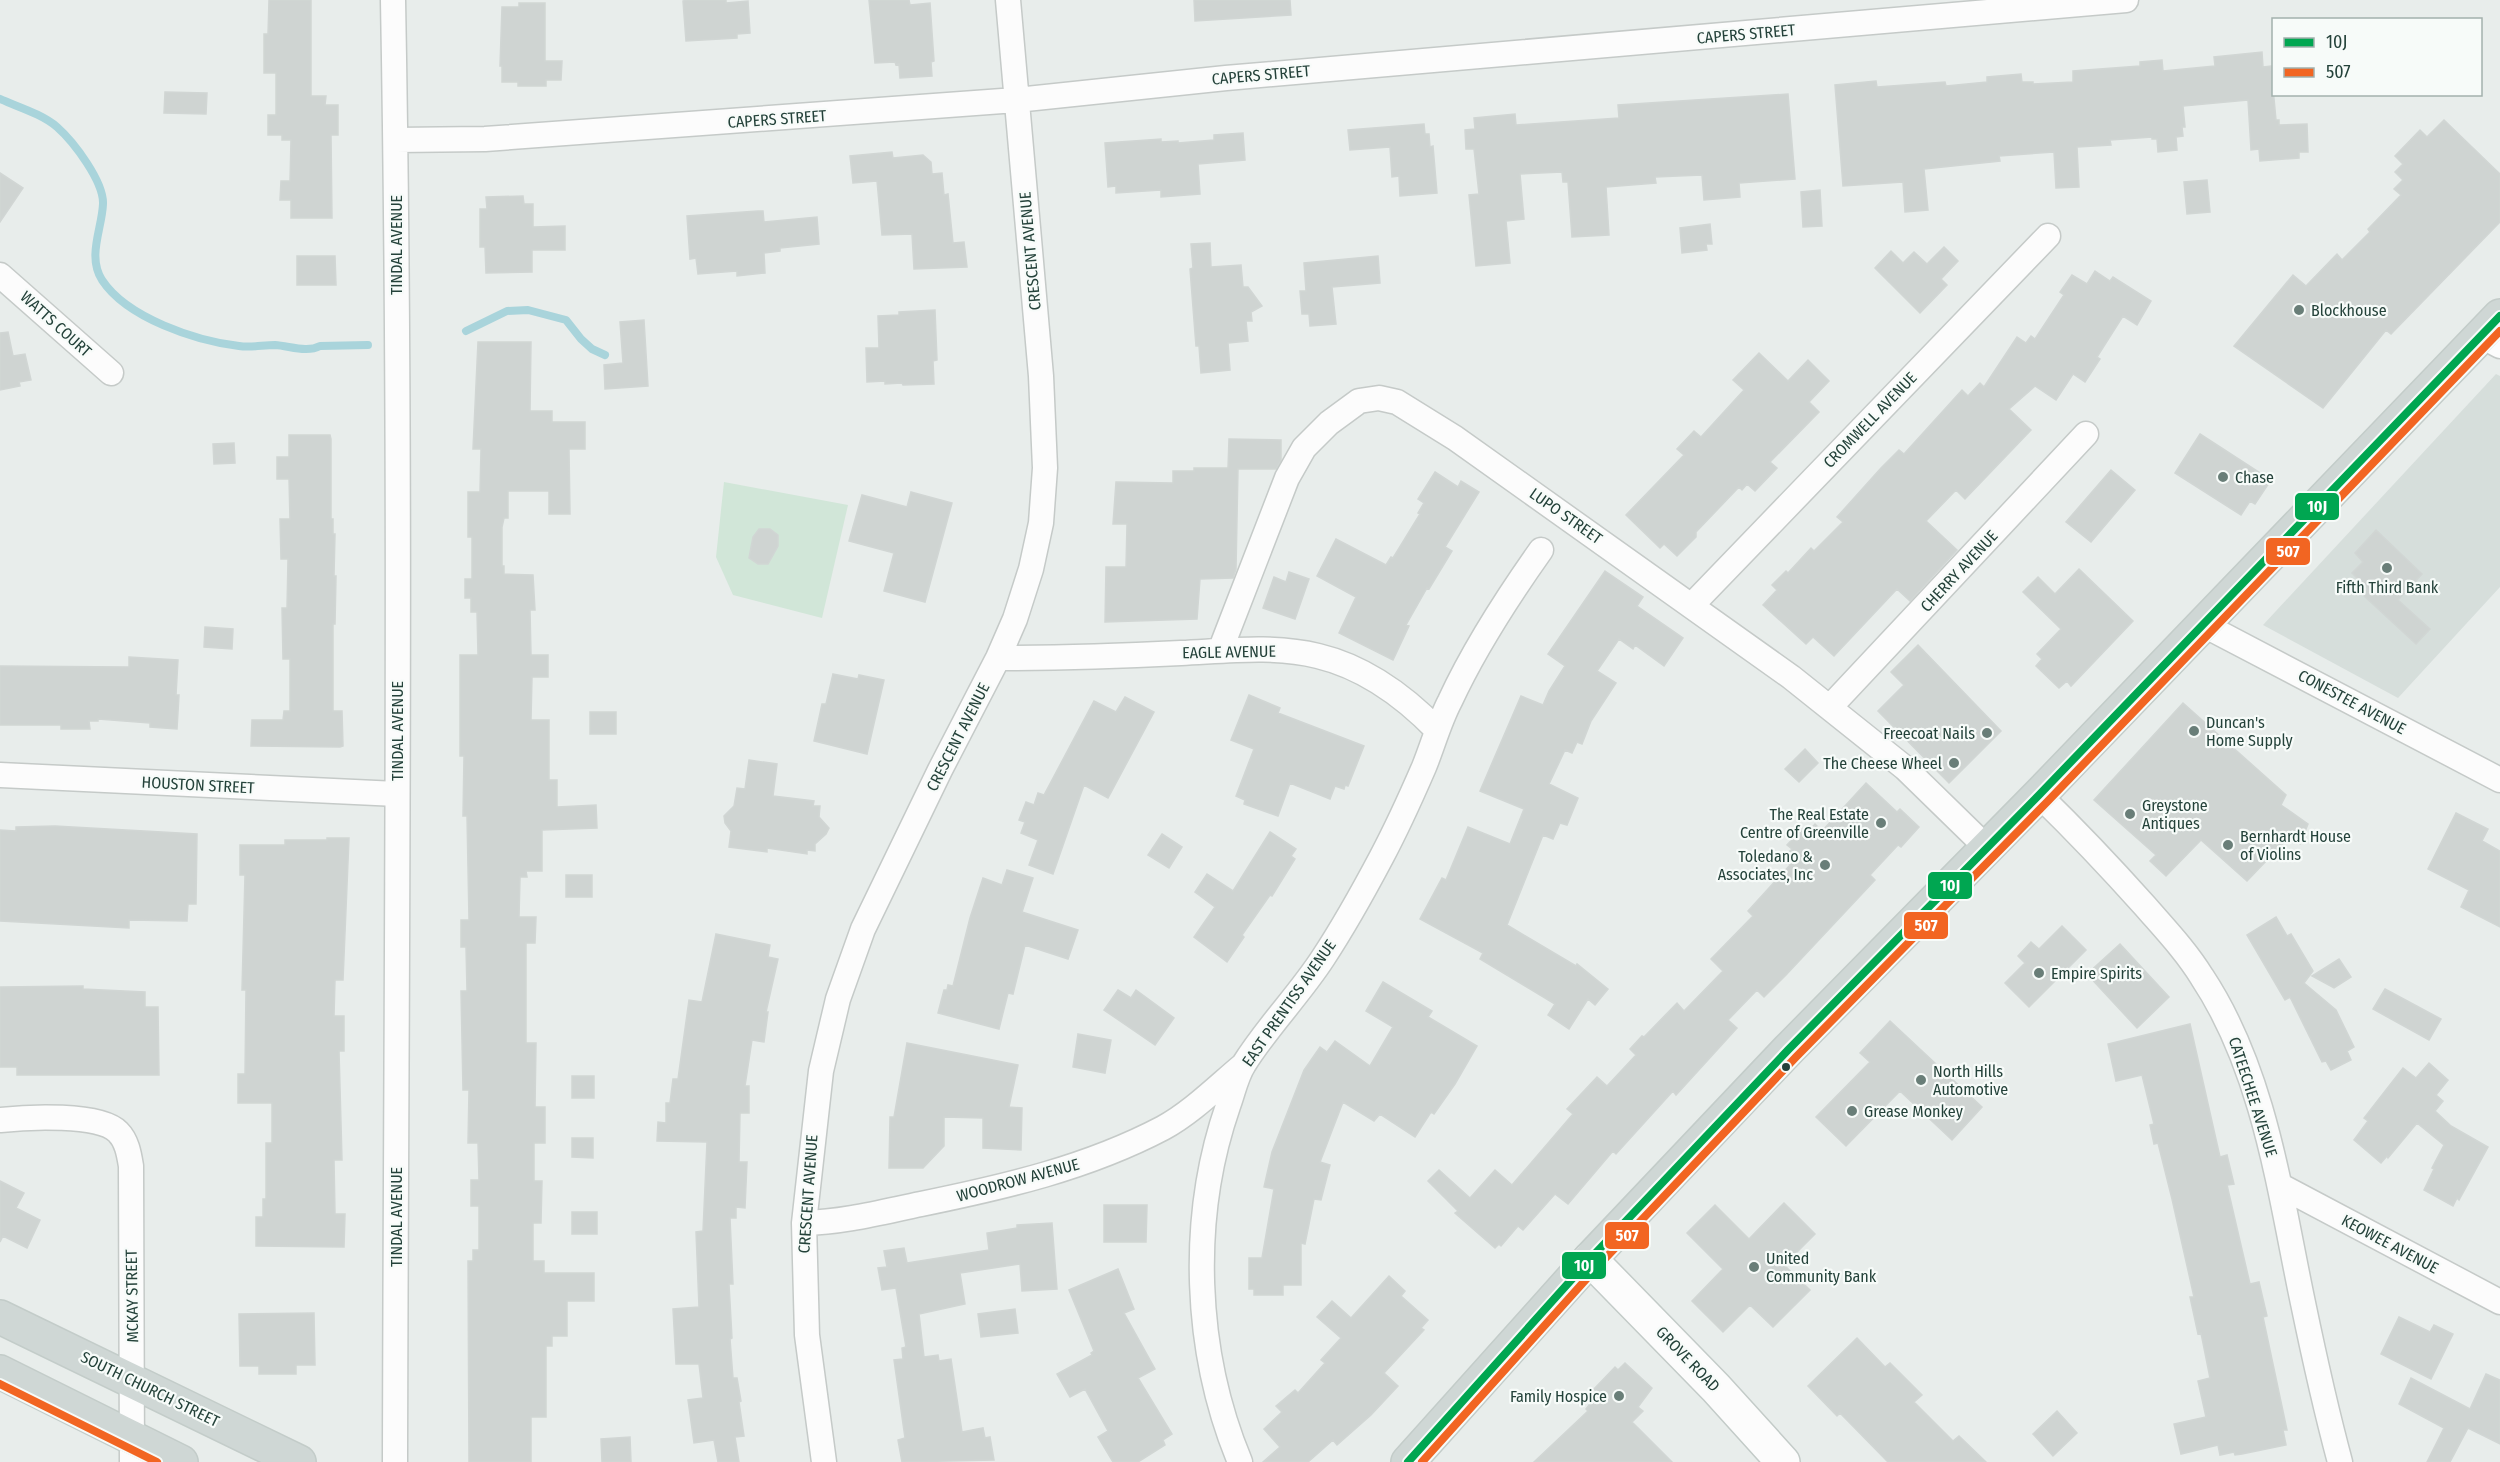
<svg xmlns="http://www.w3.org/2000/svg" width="2500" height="1462" font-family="'Fira Sans Condensed',sans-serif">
	<rect width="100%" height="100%" fill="#e8edeb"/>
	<path fill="#d6dedb" d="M2496,374L2500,376V587L2398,698L2263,625Z"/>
	<path fill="#d1e6d8" d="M724,482L848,505L822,618L733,595L716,557Z"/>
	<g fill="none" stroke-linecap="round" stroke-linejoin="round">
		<path stroke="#a9d4db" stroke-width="8" d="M0,99C18,107 42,114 57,127C74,142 104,182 103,204C102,229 87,256 102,280C127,318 196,341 239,346C251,348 263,345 275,345C290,346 307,353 320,346L368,345
			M466,331L507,311L528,310L566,320L581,339L592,349L605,355"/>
	</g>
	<path fill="#cfd4d2" stroke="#d1d6d4" stroke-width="1.5" d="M269,0H311V96H326L325,105H338V135H331L332,218H291V200H280L281,181H290L291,140H282V135H268V115H276V73H264V34H268Z
		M687,0H726V3L748,1L750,33L737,34V38L686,41L683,1Z
		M869,0H909L910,5L930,3L934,61L931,62L932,76L900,78L899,64L896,65L895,62L875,63Z
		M1194,0H1290L1291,15L1195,21Z
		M519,3H545V61H562L561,80H546V86H518V82H502V66H500L502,7H519Z
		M2262,52L2263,67L2271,66L2276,120H2279V125L2307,124L2308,152H2299V158L2260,161L2259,149L2251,150L2248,100L2183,106L2185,127H2182L2183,136L2176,137L2177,150L2158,152L2157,139H2152V137L2110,140L2111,145L2077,147L2079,187L2056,188L2054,152L1999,156L2000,161L1924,169L1928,210L1905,212L1903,182L1843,186L1835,85L1876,81L1877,87L1945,82L1946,86L1987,82V77L2021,74L2022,82H2033V84L2073,82V71L2140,66V62L2162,60L2163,71L2215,66L2214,57Z
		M165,92L207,93L206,114L164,113Z
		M1788,94L1795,179L1739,183L1740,197L1704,200L1702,175L1655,177L1656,183L1606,187L1609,235L1572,237L1568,182H1563L1562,172L1520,174L1524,219L1506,221L1510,263L1476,266L1469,195L1479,194L1474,149H1466L1465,130L1475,129L1474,118L1515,114L1516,125L1619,118L1618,105Z
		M2444,120L2500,174V222L2391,334L2386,330L2323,408L2234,346L2293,275L2306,286L2337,254L2342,260L2370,232L2368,229L2401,195L2394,189L2403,180L2395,172L2403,164L2395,156L2420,130L2427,137Z
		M1424,124L1425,134H1429L1430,147L1433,146L1437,193L1400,196L1399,176L1392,177L1390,147L1350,150L1348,130Z
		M1243,133L1245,160L1198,164L1200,194L1161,197V190L1116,193V186L1108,187L1105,143L1161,139V142L1178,141V143L1214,140V135Z
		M892,152L893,158L923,155L931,162L932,174L942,173L944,195L948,194L953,243L964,242L967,267L914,269L912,234L882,235L877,181L853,183L850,156Z
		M0,173L23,188L0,222Z
		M2207,180L2210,212L2187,214L2184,182Z
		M1820,190L1822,226L1803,227L1801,192Z
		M523,196L524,204H533V227L565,226V250H532V272L486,273L485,247H480V209H487L486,197Z
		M758,211H763L764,222L817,217L819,244L780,248V251L764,253L765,273L737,276V271L698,274L696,258L690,259L687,216Z
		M1710,224L1712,244H1706L1707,250L1682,253L1680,228Z
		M1210,243L1211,267L1241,265L1243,287H1248L1262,306L1251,312L1252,321H1246L1248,341L1228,343L1230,370L1201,373L1199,346H1196L1190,269L1193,268L1191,244Z
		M1944,247L1958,261L1941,279L1947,285L1920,313L1875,268L1891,251L1903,263L1914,252L1927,264Z
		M297,256H335L336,285H297Z
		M1378,256L1380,283L1332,287L1336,324L1310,326L1309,314H1302L1300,291H1306L1304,263Z
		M2095,271L2110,281L2113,277L2151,301L2137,325L2123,316L2097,357L2100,359L2085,382L2073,374L2056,400L2035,386L2009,409L2031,430L1965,499L1956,490L1926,521L1957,550L1910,601L1897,589L1834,656L1813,637L1806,644L1763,605L1777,590L1772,585L1786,571L1788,573L1811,548L1814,551L1843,522L1837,517L1881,468L1899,450L1904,454L1962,390L1968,396L1980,383L1984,387L2017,337L2026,343L2031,336L2035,339L2064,295L2060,292L2072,275L2087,284Z
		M935,310L937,360L933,361L934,384L903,385L902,383L885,384V381L867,382L866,348H879L878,316L899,315V312Z
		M644,320L648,386L605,389L604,365L623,363L620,322Z
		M8,332L13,356L25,354L31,380L19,382L20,386L0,390V333Z
		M478,342H531L530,411H552V422H585V449H569L570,514H549V491H508V518H504L502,527V566H504V574L533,575L535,610H530L531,655H548V677H532L531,720H549V780H557V807L596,805L597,828L542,830V871H526L527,877H520L519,917H536L535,943H526V1043H536L535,1107H545V1143H534V1181H542L541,1223H533V1261H544V1273H594V1301H567V1336H552V1346H546V1417H531V1462H469L468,1261H473V1250H479V1206H471V1180H479L478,1143H468L469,1090H463L461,991H467L466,947H461V920H469L467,816H463L464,756H460V655H478L477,612H471V598H465V579H472V537H468V492H480L481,449H473Z
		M1759,353L1788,381L1808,360L1829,381L1809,402L1819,412L1770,462L1777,468L1755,491L1747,484L1742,490L1739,487L1696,532V537L1677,556L1664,544L1660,548L1626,515L1684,455L1677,449L1694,431L1701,437L1744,390L1733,380Z
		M2200,434L2271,480L2255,504L2250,501L2241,515L2175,473Z
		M289,435H330L331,439V519H333V534H335L334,576H336L335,624H333V711H342L343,746L340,747L251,746L252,720H283L284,711H290V659H283L282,608H287L288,559H281L280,519H290L289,479H277V457H289Z
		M1229,439L1281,440V460L1276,469H1238L1236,569L1233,578L1200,579L1197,619L1105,622L1106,567H1126L1127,524H1113L1116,482L1173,483V471H1194V468H1228Z
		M234,443L235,463L214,464L213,444Z
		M2111,470L2135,490L2091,542L2066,522Z
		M1435,472L1458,487L1461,481L1479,492L1445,547L1452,551L1429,589L1427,588L1406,625L1409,626L1393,660L1339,633L1356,597L1317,576L1336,539L1386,565L1391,557L1393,558L1420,514L1418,513L1424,503L1418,499Z
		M911,492L952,503L925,602L884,591L894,553L849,541L862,495L907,507Z
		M759,529H770L778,535V546L768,564H758L749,558L753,537Z
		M2376,530L2422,574L2398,600L2430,629L2416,644L2362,594L2368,589L2352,573L2363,562L2355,553Z
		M2079,569L2133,621L2071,686L2067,681L2059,688L2036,666L2042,659L2037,654L2061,629L2023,592L2038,577L2055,594Z
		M1605,571L1643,597L1637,606L1683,638L1664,666L1635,645L1633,649L1619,639L1597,671L1616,683L1591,721L1582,744L1577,742L1572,753L1565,750L1549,784L1578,798L1567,825L1560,823L1553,839L1543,835L1507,925L1576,966L1577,964L1608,989L1595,1005L1588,999L1569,1029L1548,1015L1555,1004L1480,959L1483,953L1420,919L1442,878L1446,880L1468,827L1510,844L1524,809L1480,791L1521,696L1543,705L1549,691L1565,666L1548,654Z
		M1289,572L1309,579L1295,619L1263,608L1274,577L1286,582Z
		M205,627L233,629L232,649L204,647Z
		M1918,645L2001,731L1949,783L1878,711L1904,685L1891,672Z
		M129,657L178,660L176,695H179L177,729L150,727V723L98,719V721H89L90,729H61V725H0V666L129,667Z
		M833,674L858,679L859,675L884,680L867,754L814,741L822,704H826Z
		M1249,695L1280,708L1278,713L1364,746L1348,786L1345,785L1344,789L1335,786L1330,799L1290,783L1278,816L1244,804L1245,800L1236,796L1254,749L1231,740Z
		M1125,697L1154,712L1108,798L1084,785L1053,874L1029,865L1038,840L1021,833L1025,822L1019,820L1026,802L1034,805L1038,793L1044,795L1094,701L1116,712Z
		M2183,703L2286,795L2281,805L2308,824L2300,844L2289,837L2247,881L2201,840L2166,876L2150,861L2156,855L2094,800Z
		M590,712H616V734H590Z
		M1805,749L1818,763L1799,782L1785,769Z
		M749,760L777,764L773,796L814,801L813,806H820L819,817L829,828L826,834L815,844V851L807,850V854L767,848V852L729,847L731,831L725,823L724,816L734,806L737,788L745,789Z
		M1866,783L1897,812L1900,809L1919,827L1901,847L1898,845L1870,875L1875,880L1786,975L1764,997L1757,990L1728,1020L1737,1028L1676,1095L1673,1091L1616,1154L1613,1151L1568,1204L1555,1194L1523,1230L1518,1226L1501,1246L1499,1244L1495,1248L1455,1213L1458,1211L1428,1181L1439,1170L1470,1198L1495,1170L1512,1185L1573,1114L1567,1109L1597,1077L1607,1086L1636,1055L1630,1049L1642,1036L1644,1037L1677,1003L1684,1011L1723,971L1711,959L1753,916L1748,911L1790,865L1783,858L1792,849L1787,845L1802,829L1806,834L1815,824L1822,831Z
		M2456,813L2488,829L2482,841L2500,851V927L2461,907L2469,890L2428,869Z
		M55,826L197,834L196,904H188L187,921L129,920V928L0,921V830L16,831V827Z
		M1270,832L1296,849L1291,856L1295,859L1272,896L1270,895L1242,935L1244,937L1227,962L1194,937L1215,907L1195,892L1207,874L1233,891Z
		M1162,834L1182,847L1169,868L1148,855Z
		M327,838H349L343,980H335L334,1016H344V1051H339L342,1160H334L335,1214H345L344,1247L256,1246V1217H263V1199H266V1143H272V1103H238V1074H245L246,990H242L245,875H240V845H285V840H327Z
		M1007,870L1033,878L1022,912L1078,930L1068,959L1025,945L1013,994L1008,993L999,1029L938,1013L944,990H947L948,985L953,986L970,918L983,878L1002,885Z
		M566,875H592V897H566Z
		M2276,917L2287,936L2291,934L2313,971L2304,983L2336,1010L2354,1047L2347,1051L2351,1060L2331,1070L2326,1061L2322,1062L2290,997L2285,1000L2247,935Z
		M2062,926L2086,950L2029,1007L2005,983L2025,963L2018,956L2031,942L2039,949Z
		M716,934L770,945L768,957L778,959L766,1012H768L764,1042L752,1040L745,1086H749V1113H740L739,1162H747L745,1208L736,1207V1218H730L733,1284H729L732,1338L730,1339L733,1378H737L741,1401L739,1402L744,1436L735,1437L739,1462H718L714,1440L694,1443L688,1400L703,1398L699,1364H676L673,1309L699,1307L696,1232L703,1231L707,1142L657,1141L658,1122L666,1123V1103H670L673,1079H678L689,1000L702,1002Z
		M2120,944L2169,997L2137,1028L2087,974Z
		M2339,959L2351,977L2334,988L2312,976Z
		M1383,982L1432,1011L1428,1017L1477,1046L1455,1084L1434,1114L1431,1112L1415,1137L1380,1114L1374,1121L1343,1102L1320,1162L1330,1165L1321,1200L1314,1199L1305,1244L1301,1243V1285H1283V1295H1254V1289H1249V1258H1262L1274,1189L1264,1187L1272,1152L1304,1070L1320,1047L1327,1052L1335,1041L1370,1066L1393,1027L1366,1011Z
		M83,986V989L145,992V1007H158L159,1075H17V1067H0V987Z
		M2385,989L2441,1019L2429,1040L2373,1009Z
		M1118,990L1131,998L1136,990L1174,1018L1155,1045L1104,1010Z
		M1890,1021L1982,1107L1952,1140L1900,1091L1846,1146L1816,1117L1870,1062L1860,1053Z
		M2190,1024L2220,1157L2227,1155L2234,1184L2227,1185L2250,1284L2259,1282L2267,1316L2263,1317L2287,1430H2283L2286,1445L2242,1454L2235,1455L2234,1452L2220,1455L2218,1445L2181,1454L2174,1424L2206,1417L2198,1381L2210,1378L2201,1333L2198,1334L2190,1297H2194L2172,1199L2158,1143L2154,1144L2150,1125L2154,1124L2142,1075L2116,1081L2108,1044Z
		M1078,1034L1111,1040L1105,1073L1073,1067Z
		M907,1043L1018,1065L1009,1107L1022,1108L1021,1150L983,1148V1118L944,1117V1146L923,1168H889L890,1117H894Z
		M2429,1063L2448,1080L2436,1095L2443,1101L2435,1111L2451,1126L2488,1147L2459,1200L2457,1198L2453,1206L2424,1190L2434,1169L2432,1168L2444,1145L2417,1123L2388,1158L2387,1156L2381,1163L2354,1140L2368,1121L2364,1118L2403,1068L2416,1078Z
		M572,1076H594V1098H572Z
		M572,1138H593V1158L572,1157Z
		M0,1181L24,1193L16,1208L40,1220L27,1248L3,1236L0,1242Z
		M1784,1203L1815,1234L1784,1265L1810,1290L1773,1327L1750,1305L1723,1332L1692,1301L1723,1269L1687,1233L1715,1205L1749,1239Z
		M1104,1205H1147L1146,1242H1104Z
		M572,1212H597V1234H572Z
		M1052,1223L1057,1289L1022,1291L1020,1264L960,1273L965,1304L919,1314L924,1357L938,1355L939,1361L951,1359L962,1432L983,1428L985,1438L990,1437L994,1460L902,1462L898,1440L905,1438L894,1360L903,1359L902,1348L906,1347L896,1288L882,1290L878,1268L887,1267L884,1251L904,1248L907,1263L989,1250L987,1233L1017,1228V1225Z
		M1118,1269L1134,1309L1124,1313L1155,1369L1138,1378L1172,1434L1163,1440L1165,1445L1138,1462H1113L1098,1437L1108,1431L1085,1389L1070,1397L1057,1374L1092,1355L1091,1353L1094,1351L1069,1290Z
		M1389,1276L1405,1291L1401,1296L1428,1320L1421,1328L1424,1330L1384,1373L1398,1386L1371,1415L1337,1445L1333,1440L1308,1462H1263L1280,1447L1264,1429L1282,1412L1276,1406L1295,1390L1298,1393L1325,1363L1321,1360L1341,1338L1317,1317L1332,1301L1351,1318Z
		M1015,1309L1018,1333L981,1337L978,1314Z
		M314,1313L315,1365H296V1374H259V1366H240L239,1314Z
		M2399,1317L2430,1332L2434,1325L2453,1334L2431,1379L2381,1354Z
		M1857,1338L1885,1367L1890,1363L1922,1395L1914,1402L1953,1441L1959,1436L1986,1462H1888L1840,1413L1837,1416L1808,1386Z
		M1625,1363L1652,1388L1638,1407L1643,1411L1632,1422L1672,1462H1534L1588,1411L1586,1409L1593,1400L1590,1397L1596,1391L1594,1389L1615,1367L1618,1370Z
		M2486,1374L2500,1380V1444L2468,1428L2450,1462H2427L2444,1428L2399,1404L2411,1378L2470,1409Z
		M2057,1411L2077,1433L2053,1456L2033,1434Z
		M630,1437L631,1462H602L601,1439Z"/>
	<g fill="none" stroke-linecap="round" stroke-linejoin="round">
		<g stroke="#c5cac8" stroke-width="27">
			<path id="minor" d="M393,0C402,487 396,975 395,1462
				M396,140L485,139L1016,100L1226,78L2126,0
				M0,275L111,373
				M2481,336L2500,346
				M1692,605L2048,236
				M2204,625L2500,780
				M1220,651L1287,478L1304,448L1329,423L1359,401L1379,398L1397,402L1455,438L1791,677L1905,768L1986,847
				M998,658C1059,658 1120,656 1181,653C1226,651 1274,645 1318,656C1364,667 1405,697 1437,730
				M1830,707L2086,434
				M0,775L397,794
				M2039,795C2076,831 2111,868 2145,906C2165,929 2186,951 2202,977C2265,1072 2280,1194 2303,1303C2314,1356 2326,1410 2340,1462
				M0,1120C26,1117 100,1113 118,1132C127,1141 129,1154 131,1166L132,1462
				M2281,1186L2500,1302
				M804,1223C844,1222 882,1212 921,1204C1004,1187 1087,1168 1163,1128C1191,1113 1218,1086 1242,1066
				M824,1462L807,1335L804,1223L821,1071L838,999L863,929L940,770L998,658L1015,619L1031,569L1041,523L1045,468L1041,376L1008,0
				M1240,1462C1194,1352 1189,1218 1228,1106C1233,1093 1236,1076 1244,1064C1267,1027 1299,995 1323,958C1344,926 1363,892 1381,858C1397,828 1411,797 1424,767C1433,745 1439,722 1450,701C1475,647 1507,598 1541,550"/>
		</g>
		<g stroke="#c3cbc8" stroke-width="36">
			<path id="secondary" d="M1590,1259L1716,1388L1783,1462"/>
		</g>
		<g stroke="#c3ccc9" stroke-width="36">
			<path id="primary" d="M0,1317L299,1462
				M0,1372L181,1462
				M1408,1462L1590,1259L1788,1050L2039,795L2500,316"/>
		</g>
		<use href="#minor" stroke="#fcfcfc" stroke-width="24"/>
		<use href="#secondary" stroke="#fcfcfc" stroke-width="33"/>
		<use href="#primary" stroke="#cfd7d5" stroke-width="33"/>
		<g stroke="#f7fbf9" stroke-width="12">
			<path id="bus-1" d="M1408,1462L1590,1259L1788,1050L2039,795L2500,316"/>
		</g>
		<g stroke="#f7fbf9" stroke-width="12">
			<path id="bus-2" d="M0,1384L157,1462
				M1422,1462L1598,1266L1796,1057L2047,802L2500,331"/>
		</g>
		<use href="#bus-1" stroke="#00a651" stroke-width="8"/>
		<use href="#bus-2" stroke="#f26522" stroke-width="8"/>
	</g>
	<g fill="#697e78" stroke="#f7fbf9" stroke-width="2">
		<circle cx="2299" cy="310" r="6"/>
		<circle cx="2223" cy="477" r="6"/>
		<circle cx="2387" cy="568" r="6"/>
		<circle cx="2194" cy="731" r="6"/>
		<circle cx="1987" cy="733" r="6"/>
		<circle cx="1954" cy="763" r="6"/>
		<circle cx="2130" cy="814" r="6"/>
		<circle cx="1881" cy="823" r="6"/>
		<circle cx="2228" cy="845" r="6"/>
		<circle cx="1825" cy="865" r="6"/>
		<circle cx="2039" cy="973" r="6"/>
		<circle cx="1921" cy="1080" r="6"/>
		<circle cx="1852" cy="1111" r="6"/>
		<circle cx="1754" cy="1267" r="6"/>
		<circle cx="1619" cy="1396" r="6"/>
	</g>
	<circle fill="#24423a" stroke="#f7fbf9" stroke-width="2" cx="1786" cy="1067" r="5"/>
	<g text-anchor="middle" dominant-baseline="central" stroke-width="4.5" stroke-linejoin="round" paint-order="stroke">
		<g font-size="16" fill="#24423a" stroke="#f7fbf9">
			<text transform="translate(1746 34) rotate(-5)">CAPERS STREET</text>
			<text transform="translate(1261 75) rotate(-5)">CAPERS STREET</text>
			<text transform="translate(777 119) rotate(-4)">CAPERS STREET</text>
			<text transform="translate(396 245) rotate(-90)">TINDAL AVENUE</text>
			<text transform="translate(1030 251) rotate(-95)">CRESCENT AVENUE</text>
			<text transform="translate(56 324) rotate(42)">WATTS COURT</text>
			<text transform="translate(1870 420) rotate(-46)">CROMWELL AVENUE</text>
			<text transform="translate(1566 516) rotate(35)">LUPO STREET</text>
			<text transform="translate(1959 571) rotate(-47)">CHERRY AVENUE</text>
			<text transform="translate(1229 652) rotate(-1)">EAGLE AVENUE</text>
			<text transform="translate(2352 702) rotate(28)">CONESTEE AVENUE</text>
			<text transform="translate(397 731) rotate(-90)">TINDAL AVENUE</text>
			<text transform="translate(958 737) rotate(-63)">CRESCENT AVENUE</text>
			<text transform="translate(198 785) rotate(3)">HOUSTON STREET</text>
			<text transform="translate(1289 1003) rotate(-55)">EAST PRENTISS AVENUE</text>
			<text transform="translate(2253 1097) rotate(72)">CATEECHEE AVENUE</text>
			<text transform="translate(1018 1180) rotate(-15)">WOODROW AVENUE</text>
			<text transform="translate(808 1194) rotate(-86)">CRESCENT AVENUE</text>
			<text transform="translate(396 1217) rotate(-90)">TINDAL AVENUE</text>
			<text transform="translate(2390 1244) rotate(28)">KEOWEE AVENUE</text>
			<text transform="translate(132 1296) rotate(-91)">MCKAY STREET</text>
			<text transform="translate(1688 1359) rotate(46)">GROVE ROAD</text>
			<text transform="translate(150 1389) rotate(26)">SOUTH CHURCH STREET</text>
		</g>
		<g font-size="16" fill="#24423a" stroke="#f7fbf9" text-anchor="start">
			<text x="2311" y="310">Blockhouse</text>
			<text x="2235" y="477">Chase</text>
			<text x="2387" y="587" text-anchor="middle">Fifth Third Bank</text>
			<text x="2206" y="722">Duncan's<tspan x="2206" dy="18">Home Supply</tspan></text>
			<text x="1975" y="733" text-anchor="end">Freecoat Nails</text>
			<text x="1942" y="763" text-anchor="end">The Cheese Wheel</text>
			<text x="2142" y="805">Greystone<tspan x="2142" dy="18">Antiques</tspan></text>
			<text x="1869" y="814" text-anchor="end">The Real Estate<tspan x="1869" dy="18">Centre of Greenville</tspan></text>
			<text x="2240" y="836">Bernhardt House<tspan x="2240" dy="18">of Violins</tspan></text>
			<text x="1813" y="856" text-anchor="end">Toledano &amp;<tspan x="1813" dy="18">Associates, Inc</tspan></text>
			<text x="2051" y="973">Empire Spirits</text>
			<text x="1933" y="1071">North Hills<tspan x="1933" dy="18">Automotive</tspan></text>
			<text x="1864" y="1111">Grease Monkey</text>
			<text x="1766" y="1258">United<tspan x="1766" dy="18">Community Bank</tspan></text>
			<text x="1607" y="1396" text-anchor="end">Family Hospice</text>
		</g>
	</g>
	<g stroke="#f7fbf9" stroke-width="2">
		<rect x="2294" y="492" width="46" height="29" rx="6" fill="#00a651"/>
		<rect x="2265" y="537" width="46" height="29" rx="6" fill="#f26522"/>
		<rect x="1927" y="871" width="46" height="29" rx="6" fill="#00a651"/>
		<rect x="1903" y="911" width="46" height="29" rx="6" fill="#f26522"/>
		<rect x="1604" y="1221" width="46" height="29" rx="6" fill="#f26522"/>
		<rect x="1561" y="1251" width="46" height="29" rx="6" fill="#00a651"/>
	</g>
	<g font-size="16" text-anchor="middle" font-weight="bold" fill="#fff">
		<text x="2317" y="512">10J</text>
		<text x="2288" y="557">507</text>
		<text x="1950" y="891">10J</text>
		<text x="1926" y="931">507</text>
		<text x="1627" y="1241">507</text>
		<text x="1584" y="1271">10J</text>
	</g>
	<rect x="2272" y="18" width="210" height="78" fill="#f7fbf9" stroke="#a3b1ad" stroke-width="1.5"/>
	<rect x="2284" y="38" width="30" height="9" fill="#00a651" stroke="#a3b1ad" stroke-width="1.5"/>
	<text x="2326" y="48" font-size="18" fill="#24423a">10J</text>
	<rect x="2284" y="68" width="30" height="9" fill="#f26522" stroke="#a3b1ad" stroke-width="1.5"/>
	<text x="2326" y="78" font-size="18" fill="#24423a">507</text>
</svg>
